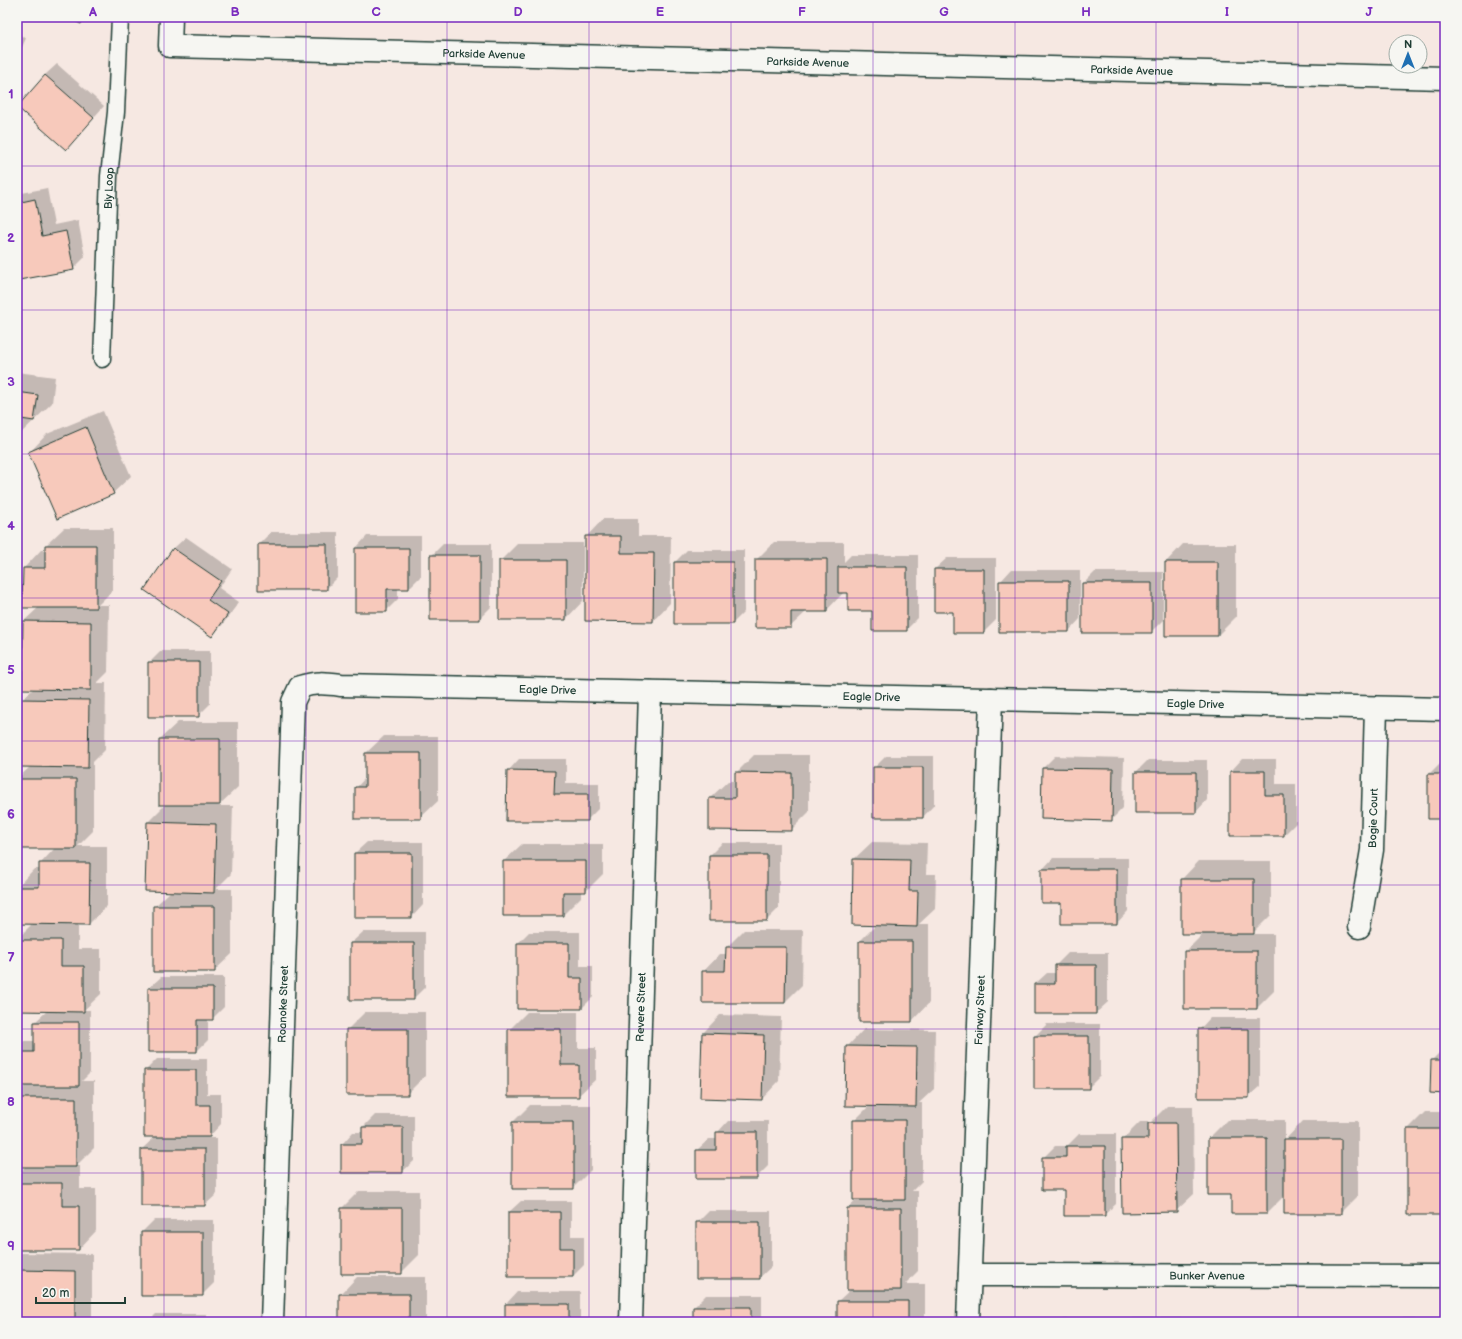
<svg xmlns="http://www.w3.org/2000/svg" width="1462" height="1339" font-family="'Balsamiq Sans',sans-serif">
	<rect width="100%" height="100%" fill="#f6e8e2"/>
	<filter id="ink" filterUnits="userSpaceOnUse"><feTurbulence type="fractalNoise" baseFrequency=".025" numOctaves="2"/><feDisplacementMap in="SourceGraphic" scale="8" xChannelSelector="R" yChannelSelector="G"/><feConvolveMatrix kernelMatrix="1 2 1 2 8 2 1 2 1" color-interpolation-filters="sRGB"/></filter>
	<g filter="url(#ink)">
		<path fill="#0003" d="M17,34L26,38L17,59Z
			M57,64L104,106L77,136L45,75Z
			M47,188L54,225L78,220L85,257L73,269L17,263V194Z
			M17,372L55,377L52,403L18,436Z
			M103,411L131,476L113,493L30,452L47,434Z
			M603,519H638V536H671L670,603L653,621L586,537Z
			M64,528H113V590L98,605H109L108,672L97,683H106L105,750L93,762V831L78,846H107V906L89,924H78V949H101V994L84,1010H90V1073L82,1081H94V1148L76,1166H80V1189H96V1231L79,1249H17V1175L26,1166H17V1094L26,1085H17V1048L24,1041H35V1022L47,1011L17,1010V939L33,923H17V887L34,869H40V864L55,848L17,779L31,766L22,700L33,689L24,621L39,607H23L24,568L41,550H46V545Z
			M271,532H338V577L326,589L259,544Z
			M367,536H421V576L409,588H398V599L386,611L356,548Z
			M186,537L232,569L219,588L239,602L223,624L212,636L145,590L174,548Z
			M774,542H844V562L851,555H918V618L906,630L873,610L849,592H844L826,611H807L790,627L756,560Z
			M518,543H583V601L566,619L500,561Z
			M443,544H491V607L479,619L431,556Z
			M1183,544H1236V617L1218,635L1166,562Z
			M687,550H744V612L732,624L675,562Z
			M947,558H996V620L984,632L935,569Z
			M1011,570H1080V619L1069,631L1000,582Z
			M1095,572H1163V620L1151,632L1083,584Z
			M161,651H210V704L198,716L149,663Z
			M178,722H238V787L218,806H233L231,874L216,889H232V954L214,971L154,907L171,891L148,822L166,804L160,739Z
			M384,736H438V801L420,818L356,788L366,777V753Z
			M754,755H809V812L791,830L710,798L728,781H736V773Z
			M886,756H934V805L923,817L874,768Z
			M1055,756L1124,758L1123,808L1111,820L1043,768Z
			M519,759H566V783H599V808L587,820L508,771Z
			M1242,759H1276V784H1296V823L1284,835L1231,771Z
			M1148,760H1207V800L1196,812L1136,772Z
			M1441,762H1445V818H1429V774Z
			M367,842H423V905L412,917L355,853Z
			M872,842L927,843L926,874H936L935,909L919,924H929V1003L912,1021L860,941L876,925L854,859Z
			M722,843H779V908L767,920H710V855Z
			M522,844H603V874L586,891H581V897L563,915H504V861Z
			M1053,858H1128V911L1117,923L1062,902L1042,870Z
			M1199,861H1271V915L1252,934H1274V991L1257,1008L1185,952L1204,933H1182V879Z
			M744,930H803L802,985L785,1002L703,972L720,954H727V947Z
			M363,932H425V987L413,999L351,943Z
			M529,932H580V966H593V997L582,1008L518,943Z
			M1068,953H1108V1002L1096,1013H1035V984L1047,973H1056V965Z
			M161,977H224V1007L212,1019H208V1040L197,1051L149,988Z
			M365,1012H425V1076L407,1094L347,1030Z
			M527,1012H578V1048H596V1079L578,1096L509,1030Z
			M720,1015L781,1017L779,1081L762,1099L703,1033Z
			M1210,1018H1260V1086L1248,1097L1199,1030Z
			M1047,1024H1100V1076L1088,1088L1035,1036Z
			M864,1029L935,1030L934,1089L919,1103H922V1181L912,1191H918V1271L905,1284H925V1322H838V1301L851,1289L848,1208L858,1199L854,1121L869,1106L847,1047Z
			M1445,1047V1093L1432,1060Z
			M157,1059H207V1094H221V1124L208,1138H217V1194L205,1205L142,1149L156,1136L145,1071Z
			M530,1105H591V1170L573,1188L513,1122Z
			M1167,1106H1193L1194,1194L1176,1211L1122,1140L1140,1122H1151Z
			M1425,1112H1445V1214L1408,1129Z
			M375,1115H414V1161L402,1172H342V1144L353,1132H363V1127Z
			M1227,1120H1285V1140L1303,1121H1358V1195L1340,1213L1285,1195L1267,1213H1232V1194L1209,1138Z
			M728,1121H768V1166L756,1178L697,1150L709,1139H717V1133Z
			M1079,1134H1116V1204L1104,1215L1043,1158L1055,1146H1067Z
			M359,1191H419V1255L401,1273L342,1208Z
			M521,1201H571V1236H584V1265L573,1276L509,1212Z
			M709,1211H771V1267L759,1278L697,1223Z
			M154,1220H214V1283L202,1295L142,1232Z
			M21,1253L92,1254V1322H17V1257Z
			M357,1277H426V1322H340V1295Z
			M517,1292H580V1322H506V1304Z
			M706,1295H762V1322H694V1307Z
			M156,1314H206V1322H148Z
			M1133,1318H1194V1322H1128Z
			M1382,1318H1415V1322H1377Z
			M1064,1319H1103V1322H1061Z"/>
		<path fill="#f7c9bb" stroke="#1f3d34" d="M66,17H84L81,24Z
			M45,75L94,118L66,150L17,107Z
			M35,199L42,236L66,231L74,270L19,280L17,268V203Z
			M17,392L38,395L34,421L21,419L18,437Z
			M86,427L114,494L57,519L28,452Z
			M585,536H621V553H654L653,622L585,621Z
			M258,544H327V590H258Z
			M45,545H96V608H22L23,568H45Z
			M173,548L221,581L208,600L228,614L212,637L144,590Z
			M355,548H409V589H387V612H355Z
			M430,555H480V620H430Z
			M755,559H827V612H791V628H755Z
			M499,560H566V620H499Z
			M674,562H733V624H674Z
			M1165,562H1218V636H1165Z
			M838,567H907V631H872V611H848V593H838Z
			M934,569H984V633H953V612H934Z
			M999,581H1069V632H999Z
			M1082,583H1152V633H1082Z
			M23,621L91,622V690L22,689Z
			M148,662H199V717H148Z
			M21,699L89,700L88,768L20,767Z
			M159,739H220V805H159Z
			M365,753H421V819H355V787H365Z
			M873,767H923V818H873Z
			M1042,768L1113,769L1112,821L1041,819Z
			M507,770L555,771L554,794H588V821H506Z
			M1230,771H1265V795H1284V836H1230Z
			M735,772L792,773V831L709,830V798H735Z
			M1135,772H1196V813H1135Z
			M1428,774H1445V819H1428Z
			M17,779H76V849H17Z
			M147,822L216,824L214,893L145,891Z
			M354,853H412V918H354Z
			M709,855H767V921H709Z
			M853,859L910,860L909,891H918L917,927L852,925Z
			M503,861H586V892H563V916H503Z
			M39,863H90L89,925L17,924V887H39Z
			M1041,869H1117V924H1061V903H1041Z
			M1181,879H1254V934H1181Z
			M153,906H215V972H153Z
			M17,940H61V966H84V1012L17,1011Z
			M859,941H912V1022H859Z
			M350,943H414V1000H350Z
			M517,943H569V978H582V1009H517Z
			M726,947H786L785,1003H702V971H725Z
			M1184,951H1257V1009H1184Z
			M1055,965H1096V1014H1034V984H1055Z
			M148,988H213V1020H197V1052H148Z
			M34,1022H79V1086H17V1052H34Z
			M346,1029H408V1095H346Z
			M508,1029H561V1065H579V1097H508Z
			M1198,1029H1249V1098H1198Z
			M702,1033L764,1035L762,1100L700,1098Z
			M1034,1036H1089V1089H1034Z
			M846,1046L917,1047L916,1107L845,1106Z
			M1431,1060H1445V1094L1430,1093Z
			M144,1070H196V1105H210V1137H144Z
			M17,1098H76V1167H17Z
			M853,1120H905V1200H853Z
			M512,1122H574V1189H512Z
			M1148,1123H1176L1177,1212L1122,1213L1121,1139H1148Z
			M362,1127H403V1173H341V1144H362Z
			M1407,1129H1445V1215H1407Z
			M716,1132H757V1179H696V1150H716Z
			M1208,1138H1267V1214H1231V1195H1208Z
			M1284,1139H1341V1214H1284Z
			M1066,1146H1105V1216H1064V1190H1042V1157H1066Z
			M141,1149H205V1206H141Z
			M17,1183H62V1206H79V1250H17Z
			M341,1208H402V1274H341Z
			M847,1208H901V1290H847Z
			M508,1212H560V1248H573V1277H508Z
			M696,1222H760V1279H696Z
			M141,1232H203V1296H141Z
			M17,1270L75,1271V1322H17Z
			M339,1294H409V1322H339Z
			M837,1301H908V1322H837Z
			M505,1304H569V1322H505Z
			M693,1307H751V1322H693Z"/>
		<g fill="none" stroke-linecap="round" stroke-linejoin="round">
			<g stroke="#1f3d34" stroke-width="19">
				<g id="service">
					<path id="s1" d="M102,359L109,176L116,112L120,17"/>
				</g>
			</g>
			<g stroke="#1f3d34" stroke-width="25">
				<g id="minor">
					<path id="s2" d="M171,17L170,46L1445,78"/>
					<path id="s3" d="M1359,927L1372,850L1376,708"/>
					<path id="s4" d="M970,1275L1445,1276"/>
					<path id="s5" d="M272,1322L293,702L300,687C315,682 325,683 341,685L1445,709"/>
					<path id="s6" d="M631,1322L650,692"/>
					<path id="s7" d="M968,1322L991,699"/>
				</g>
			</g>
			<use href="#service" stroke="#f6f6f2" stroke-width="16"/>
			<use href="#minor" stroke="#f6f6f2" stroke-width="22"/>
		</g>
	</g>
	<path fill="none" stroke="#7b2cbf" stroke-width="1" stroke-opacity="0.55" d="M164,17V1322M306,17V1322M447,17V1322M589,17V1322M731,17V1322M873,17V1322M1015,17V1322M1156,17V1322M1298,17V1322M17,166H1445M17,310H1445M17,454H1445M17,598H1445M17,741H1445M17,885H1445M17,1029H1445M17,1173H1445"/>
	<g text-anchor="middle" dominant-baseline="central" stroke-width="3" stroke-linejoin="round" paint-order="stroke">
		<g font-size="11" fill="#1f3d34" stroke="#f6f6f2">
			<text stroke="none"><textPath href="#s2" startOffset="343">Parkside Avenue</textPath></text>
			<text stroke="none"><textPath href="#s2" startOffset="667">Parkside Avenue</textPath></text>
			<text stroke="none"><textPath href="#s2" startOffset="991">Parkside Avenue</textPath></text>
			<text stroke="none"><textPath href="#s1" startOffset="171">Bly Loop</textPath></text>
			<text stroke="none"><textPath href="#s5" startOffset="885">Eagle Drive</textPath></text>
			<text stroke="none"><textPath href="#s5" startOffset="1209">Eagle Drive</textPath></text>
			<text stroke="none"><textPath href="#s5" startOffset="1533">Eagle Drive</textPath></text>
			<text stroke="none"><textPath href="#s3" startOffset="110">Bogie Court</textPath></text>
			<text stroke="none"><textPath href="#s5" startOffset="318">Roanoke Street</textPath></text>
			<text stroke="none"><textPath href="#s6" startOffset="315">Revere Street</textPath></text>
			<text stroke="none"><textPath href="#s7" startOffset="312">Fairway Street</textPath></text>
			<text stroke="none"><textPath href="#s4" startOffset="237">Bunker Avenue</textPath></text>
		</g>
	</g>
	<rect width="1462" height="1339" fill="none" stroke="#f6f6f2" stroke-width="44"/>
	<g transform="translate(1408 54)"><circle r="19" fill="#f6f6f2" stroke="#a0aca6"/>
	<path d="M0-3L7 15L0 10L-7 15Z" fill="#1f6fb2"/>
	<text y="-6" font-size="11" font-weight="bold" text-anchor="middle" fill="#1f3d34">N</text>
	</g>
	<path d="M36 1297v6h89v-6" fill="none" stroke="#1f3d34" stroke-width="2"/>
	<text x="42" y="1297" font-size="12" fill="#1f3d34" stroke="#f6f6f2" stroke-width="3" paint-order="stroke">20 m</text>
	<rect x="22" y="22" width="1418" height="1295" fill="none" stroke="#7b2cbf" stroke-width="1.5"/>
	<g font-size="13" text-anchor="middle" font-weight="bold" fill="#7b2cbf">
		<text x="93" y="16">A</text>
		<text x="235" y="16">B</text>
		<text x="376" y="16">C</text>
		<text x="518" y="16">D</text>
		<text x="660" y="16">E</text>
		<text x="802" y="16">F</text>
		<text x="944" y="16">G</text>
		<text x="1086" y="16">H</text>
		<text x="1227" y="16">I</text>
		<text x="1369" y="16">J</text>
		<text x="11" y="98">1</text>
		<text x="11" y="242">2</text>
		<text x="11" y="386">3</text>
		<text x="11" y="530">4</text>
		<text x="11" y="674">5</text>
		<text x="11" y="818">6</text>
		<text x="11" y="962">7</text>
		<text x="11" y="1106">8</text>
		<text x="11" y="1250">9</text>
	</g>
</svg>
